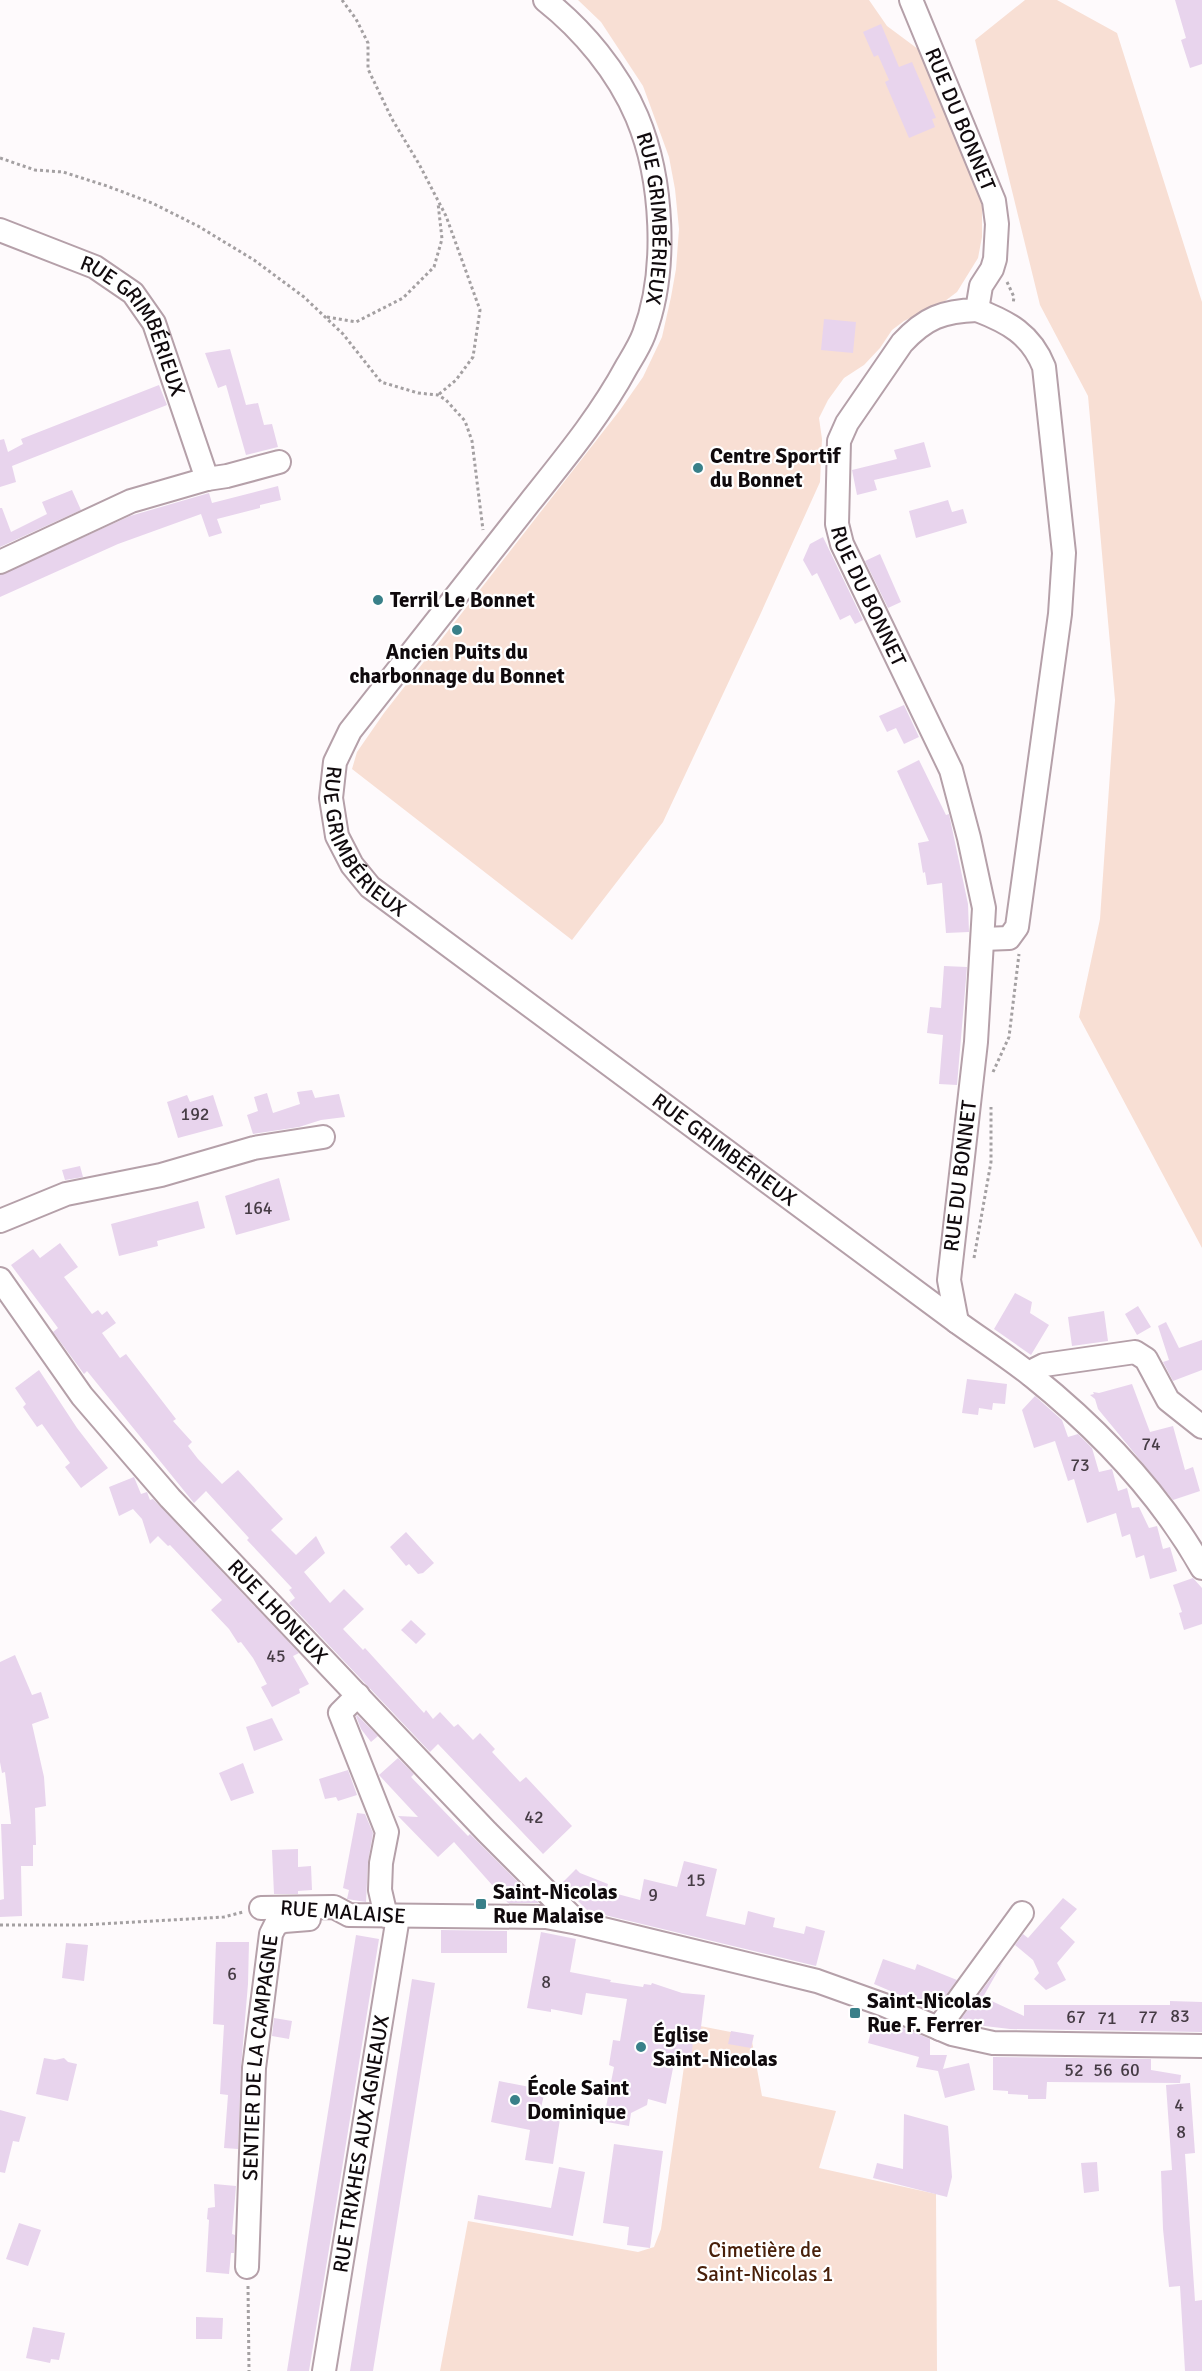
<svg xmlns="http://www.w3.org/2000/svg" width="1202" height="2371" font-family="Signika,sans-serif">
	<rect width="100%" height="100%" fill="#fefafc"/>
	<path fill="#f8dfd4" d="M578,0H869L887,26L922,52L982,201V237L978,258L957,292L945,301L904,321L892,330L880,348L864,365L844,378L828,400L819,418L822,439L820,482L760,615L663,822L572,940L352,769L357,752L384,713L620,410L643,377L662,337L671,297L676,269L679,229L675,189L669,157L643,86L601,22Z
		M1025,0H1057L1117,33L1202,302V1248L1079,1017L1100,919L1115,700L1088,396L1040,305L975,40Z
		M690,2024L751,2036L762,2096L836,2111L819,2168L936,2194L937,2371H440L468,2221L638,2252L654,2247L661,2229Z"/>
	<path fill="#e8d4ed" d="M1175,0H1202V64L1190,68L1181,40L1186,38Z
		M881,24L899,67L912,62L936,118L932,119L935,127L909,138L885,82L889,80L878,55L874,57L863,32Z
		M824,319L856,322L853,353L821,350Z
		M230,349L246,405L258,403L264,425L272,424L278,447L246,455L226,385L218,388L205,353Z
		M159,385L167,405L12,466L16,482L0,487V440L4,439L8,452L23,444L21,439Z
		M924,442L931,467L874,480L877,490L857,495L852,470L897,459L894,450Z
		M278,486L281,500L260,505V508L217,519L222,533L209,537L201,514L118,544L0,597V575L130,516L209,493L212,503Z
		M72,490L81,510L0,547V508H2L11,532L47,514L42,502Z
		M948,500L952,512L963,509L967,523L916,538L909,511Z
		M823,537L863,620L855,624L850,615L840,620L817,573L812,576L803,560L810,544Z
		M880,554L901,602L888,608L865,561Z
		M904,705L919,737L904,744L896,728L887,732L879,716Z
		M919,760L946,815L949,814L968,904L969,932L946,933L942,883L927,885L925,872L923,873L918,843L929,841L897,771Z
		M944,966L967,967L957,1085L939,1084L943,1035L927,1033L930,1007L941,1008Z
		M312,1090L315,1098L339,1094L345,1117L321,1120L299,1127L253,1134L247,1115L258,1111L254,1097L267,1093L273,1113L300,1104L297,1092Z
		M187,1095L190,1102L213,1095L223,1126L178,1138L167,1102Z
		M80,1166L83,1177L65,1180L62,1170Z
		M279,1178L290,1220L236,1235L225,1196Z
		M198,1201L205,1228L157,1241L158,1246L119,1256L111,1224Z
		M60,1243L78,1267L64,1277L92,1314L98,1310L102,1315L107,1311L116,1323L102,1333L120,1358L126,1354L176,1419L173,1421L192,1442L188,1446L198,1459L222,1484L238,1470L283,1519L271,1530L296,1555L316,1536L325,1553L304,1572L330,1603L344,1589L364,1609L343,1629L363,1650L365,1648L424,1713L426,1710L433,1719L440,1712L454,1727L458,1724L473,1740L480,1733L495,1749L492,1752L520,1782L526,1777L572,1826L543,1854L438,1744L430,1752L289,1603L295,1598L289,1590L292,1588L247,1540L249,1538L206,1491L194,1503L87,1371L84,1374L53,1332L58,1328L11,1265L33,1249L40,1258Z
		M1015,1293L1032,1302L1030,1313L1049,1325L1031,1355L994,1329Z
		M1138,1306L1151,1327L1137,1335L1125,1314Z
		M1104,1311L1108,1341L1072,1346L1068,1317Z
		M1166,1322L1179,1348L1202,1340V1370L1173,1381L1163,1362L1169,1360L1158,1326Z
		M39,1370L77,1428L108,1468L81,1488L65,1467L70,1463L42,1424L37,1427L23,1407L26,1404L15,1388Z
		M967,1379L1007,1384L1005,1404L993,1403L992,1410L979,1408L978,1415L962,1413Z
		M1132,1384L1150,1432L1173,1426L1185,1470L1193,1467L1200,1491L1173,1500L1098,1409L1095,1399L1090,1395L1094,1394L1093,1392L1099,1393Z
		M1035,1396L1062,1420L1068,1437L1078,1434L1092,1448L1099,1472L1112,1469L1118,1491L1127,1488L1132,1508L1139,1507L1149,1528L1157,1526L1163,1549L1170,1547L1177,1571L1150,1579L1144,1555L1136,1558L1130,1534L1122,1537L1116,1513L1087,1523L1074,1479L1068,1481L1055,1441L1034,1448L1022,1410Z
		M134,1477L141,1494L147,1492L150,1500L153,1499L299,1653L293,1656L309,1684L299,1689L300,1693L272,1707L261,1687L267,1684L253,1658L241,1642L238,1643L229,1629L211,1610L222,1600L170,1545L168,1546L158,1536L150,1544L142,1519L133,1509L119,1516L109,1487Z
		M406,1532L434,1563L423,1573L418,1574L409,1564L406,1566L390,1547Z
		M1193,1578L1202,1588V1624L1184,1630L1179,1613L1182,1612L1173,1585Z
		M411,1620L426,1634L416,1644L401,1630Z
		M15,1655L32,1695L41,1692L49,1718L32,1724L44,1777L46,1806L35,1808L36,1845H33V1866H21L22,1916L0,1917V1900L4,1899L1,1824H11L5,1772L2,1773L0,1762V1662Z
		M357,1715L378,1736L371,1742L361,1729L356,1716Z
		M272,1718L283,1740L254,1751L246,1727Z
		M398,1758L414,1774L411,1777L468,1836L470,1834L539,1903H508L454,1842L438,1857L398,1816L418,1817L379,1775Z
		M243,1763L254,1793L231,1801L219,1773Z
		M348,1770L357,1795L338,1801L336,1797L325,1799L319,1779Z
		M357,1813L365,1814L373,1833L368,1862L366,1902L347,1899L349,1890L343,1888Z
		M298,1849V1867L311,1866L312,1890L298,1891V1894H274L272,1850Z
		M684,1861L717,1869L706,1916L745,1925L748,1911L775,1918L773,1927L804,1934L806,1926L825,1931L816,1966L588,1911L561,1884L576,1869L580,1873L608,1884L606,1891L640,1900L644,1879L677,1887Z
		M1063,1898L1077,1909L1060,1928L1075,1942L1057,1963L1066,1980L1046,1990L1034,1979L1039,1973L1033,1960L1015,1945L1023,1934L1028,1938Z
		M441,1930L507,1931V1953H441Z
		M541,1932L576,1939L570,1972L611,1980L610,1982L643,1987L644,1984L651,1985L652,1983L682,1993L705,1995L699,2043L693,2042L691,2060L675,2058L666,2104L648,2099L647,2105L631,2113L629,2126L596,2120L599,2106L606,2107L614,2067L609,2065L613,2040L620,2041L627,1999L586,1993L582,2015L551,2009V2012L527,2008Z
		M356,1935L379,1939L330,2243L309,2371H287Z
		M216,1942H249L248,1984L241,2067L238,2149L224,2148L228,2095L220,2094L224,2025L213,2024Z
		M66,1943L88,1945L84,1981L62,1978Z
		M883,1959L915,1970L917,1964L957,1980L935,2010L874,1984Z
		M1003,1962L983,1997L1024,2016V2005H1170V2001L1202,2002V2032L1010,2029L976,2025L961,2019Z
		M412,1979L435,1983L396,2228L373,2371H350Z
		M875,2016L930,2039V2055H947L943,2069L969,2063L975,2090L945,2098L938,2071L916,2067L919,2057L868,2043Z
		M274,2018L292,2021L289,2039L272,2036Z
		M731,2031L754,2035L751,2048L728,2044Z
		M993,2057L1151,2059V2070L1181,2075L1180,2083L1047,2082L1046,2099H1028V2095L1008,2094V2091L993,2090Z
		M44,2058L55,2060L64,2058L68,2062L77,2064L68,2101L36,2094Z
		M499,2081L545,2090L539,2117L560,2119L553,2164L525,2160L530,2130L491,2122Z
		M1190,2083L1195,2153L1185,2154L1195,2301L1202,2300V2371H1185L1180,2286L1169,2287L1163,2229L1161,2171L1172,2170L1166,2085Z
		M0,2110L26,2117L19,2142L13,2141L5,2173L0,2172Z
		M904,2114L948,2126L952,2177L947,2197L873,2178L877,2163L903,2169Z
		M614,2144L663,2151L650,2248L627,2245L629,2227L603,2223Z
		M1097,2162L1099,2191L1084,2193L1081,2163Z
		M559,2167L585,2172L573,2236L474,2219L478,2195L551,2208Z
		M214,2184L236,2186L232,2234L235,2235L234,2253H231L229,2274L206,2272L209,2220L207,2219L208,2208L215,2207Z
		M19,2223L41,2230L28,2266L6,2259Z
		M196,2317L223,2318L222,2339H196Z
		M33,2327L65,2333L59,2360L51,2359L50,2363L26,2358Z"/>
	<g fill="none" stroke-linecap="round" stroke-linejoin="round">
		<g stroke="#b5a0a9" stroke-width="26">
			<g id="minor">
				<path id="s1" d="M545,0C583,30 618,72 637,117C663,179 668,271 644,334C640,345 633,356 627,366C600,416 565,458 530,502C470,578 410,654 350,731L335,762L331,798L337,836L352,865L370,887L957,1322C982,1340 1008,1357 1032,1376C1098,1429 1160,1494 1202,1568"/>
				<path id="s2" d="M911,0L994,201L997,224L995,259L992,269L981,286L977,310C943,311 925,318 902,343L847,423L839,441L837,524L842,544L951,770L969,838L984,908L976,1042L949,1280L957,1322"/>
				<path id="s3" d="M0,230L95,267L133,293L154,323L207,479"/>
				<path d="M977,310C1008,322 1031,334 1044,367L1064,553L1060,614L1017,927L1009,938L983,939"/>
				<path d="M0,562L131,501L207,479L227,476L279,462"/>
				<path d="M0,1221L66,1194L161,1175L254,1148L323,1137"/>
				<path id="s4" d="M0,1279L82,1396L170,1498L487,1832L578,1923"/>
				<path d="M1031,1375L1036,1369L1044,1365L1135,1352L1146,1359L1168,1400L1202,1427"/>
				<path d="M358,1695L340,1713L387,1832L381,1863L380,1890L386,1916"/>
				<path d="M261,1908L334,1907L349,1915L546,1917L578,1923L817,1981L884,2005L952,2034L993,2043L1202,2046"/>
				<path d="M940,2029L944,2020L1022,1913"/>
				<path id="s5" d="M247,2267L254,2068L271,1934L276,1924L284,1921L309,1919"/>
				<path id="s6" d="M324,2371L398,1917"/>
			</g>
		</g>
		<path stroke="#a4a0a2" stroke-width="3" stroke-dasharray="3 3" stroke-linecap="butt" d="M342,0L356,19L368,43V69L392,119L419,164L446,216L480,310L473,357L456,380L438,395
			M0,158L35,170L63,172L107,186L152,203L198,226L254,260L304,297L343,334L381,382L418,393L438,395L446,400L465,421L472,441L483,530
			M1007,282L1014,297L1013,304
			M327,317L356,322L403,298L434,267L442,239L438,203
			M993,1072L1009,1037L1019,954
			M974,1258L991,1162V1107
			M0,1925H82L224,1917L243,1912
			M248,2286L249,2371"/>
		<use href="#minor" stroke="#fff" stroke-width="22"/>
	</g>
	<g fill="#398089" stroke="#fff" stroke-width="2">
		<circle cx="698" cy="468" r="6"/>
		<circle cx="378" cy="600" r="6"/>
		<circle cx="457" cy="630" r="6"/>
		<rect x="475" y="1898" width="12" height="12" rx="3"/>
		<rect x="849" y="2007" width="12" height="12" rx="3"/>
		<circle cx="641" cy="2047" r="6"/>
		<circle cx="515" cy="2100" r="6"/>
	</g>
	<g text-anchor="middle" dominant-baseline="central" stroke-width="4.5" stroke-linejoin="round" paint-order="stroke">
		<g font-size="18" fill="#463c45">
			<text x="195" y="1114">192</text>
			<text x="258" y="1208">164</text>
			<text x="1151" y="1444">74</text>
			<text x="1080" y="1465">73</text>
			<text x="276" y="1656">45</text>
			<text x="534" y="1817">42</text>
			<text x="696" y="1880">15</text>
			<text x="653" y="1895">9</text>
			<text x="232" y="1974">6</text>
			<text x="546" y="1982">8</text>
			<text x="1180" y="2016">83</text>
			<text x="1076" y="2017">67</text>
			<text x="1148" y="2017">77</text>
			<text x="1107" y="2018">71</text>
			<text x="1074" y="2070">52</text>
			<text x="1103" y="2070">56</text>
			<text x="1130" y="2070">60</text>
			<text x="1179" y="2105">4</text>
			<text x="1181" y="2132">8</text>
		</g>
		<g font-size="21" fill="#100a0d" stroke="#fff">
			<text stroke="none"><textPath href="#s2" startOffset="129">RUE DU BONNET</textPath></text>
			<text stroke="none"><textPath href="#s1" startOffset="254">RUE GRIMBÉRIEUX</textPath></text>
			<text stroke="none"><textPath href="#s3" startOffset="174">RUE GRIMBÉRIEUX</textPath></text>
			<text stroke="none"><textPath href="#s2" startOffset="694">RUE DU BONNET</textPath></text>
			<text stroke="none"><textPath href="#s1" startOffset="992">RUE GRIMBÉRIEUX</textPath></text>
			<text stroke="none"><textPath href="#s1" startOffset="1478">RUE GRIMBÉRIEUX</textPath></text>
			<text transform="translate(960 1176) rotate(-83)">RUE DU BONNET</text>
			<text stroke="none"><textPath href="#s4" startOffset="434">RUE LHONEUX</textPath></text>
			<text transform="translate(343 1912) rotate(4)">RUE MALAISE</text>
			<text stroke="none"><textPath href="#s5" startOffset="210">SENTIER DE LA CAMPAGNE</textPath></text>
			<text stroke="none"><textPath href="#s6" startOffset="230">RUE TRIXHES AUX AGNEAUX</textPath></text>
		</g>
		<g font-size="21" font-weight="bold" fill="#100a0d" stroke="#fff" text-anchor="start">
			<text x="710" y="456">Centre Sportif<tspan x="710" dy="24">du Bonnet</tspan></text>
			<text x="390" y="600">Terril Le Bonnet</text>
			<text x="457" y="652" text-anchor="middle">Ancien Puits du<tspan x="457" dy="24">charbonnage du Bonnet</tspan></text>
			<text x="493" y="1892">Saint-Nicolas<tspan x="493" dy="24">Rue Malaise</tspan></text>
			<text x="867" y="2001">Saint-Nicolas<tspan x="867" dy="24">Rue F. Ferrer</tspan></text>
			<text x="653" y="2035">Église<tspan x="653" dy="24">Saint-Nicolas</tspan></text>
			<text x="527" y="2088">École Saint<tspan x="527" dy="24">Dominique</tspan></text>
		</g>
		<g font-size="21" fill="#49200a" stroke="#fff">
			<text x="765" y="2250">Cimetière de<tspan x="765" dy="24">Saint-Nicolas 1</tspan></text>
		</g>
	</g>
</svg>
